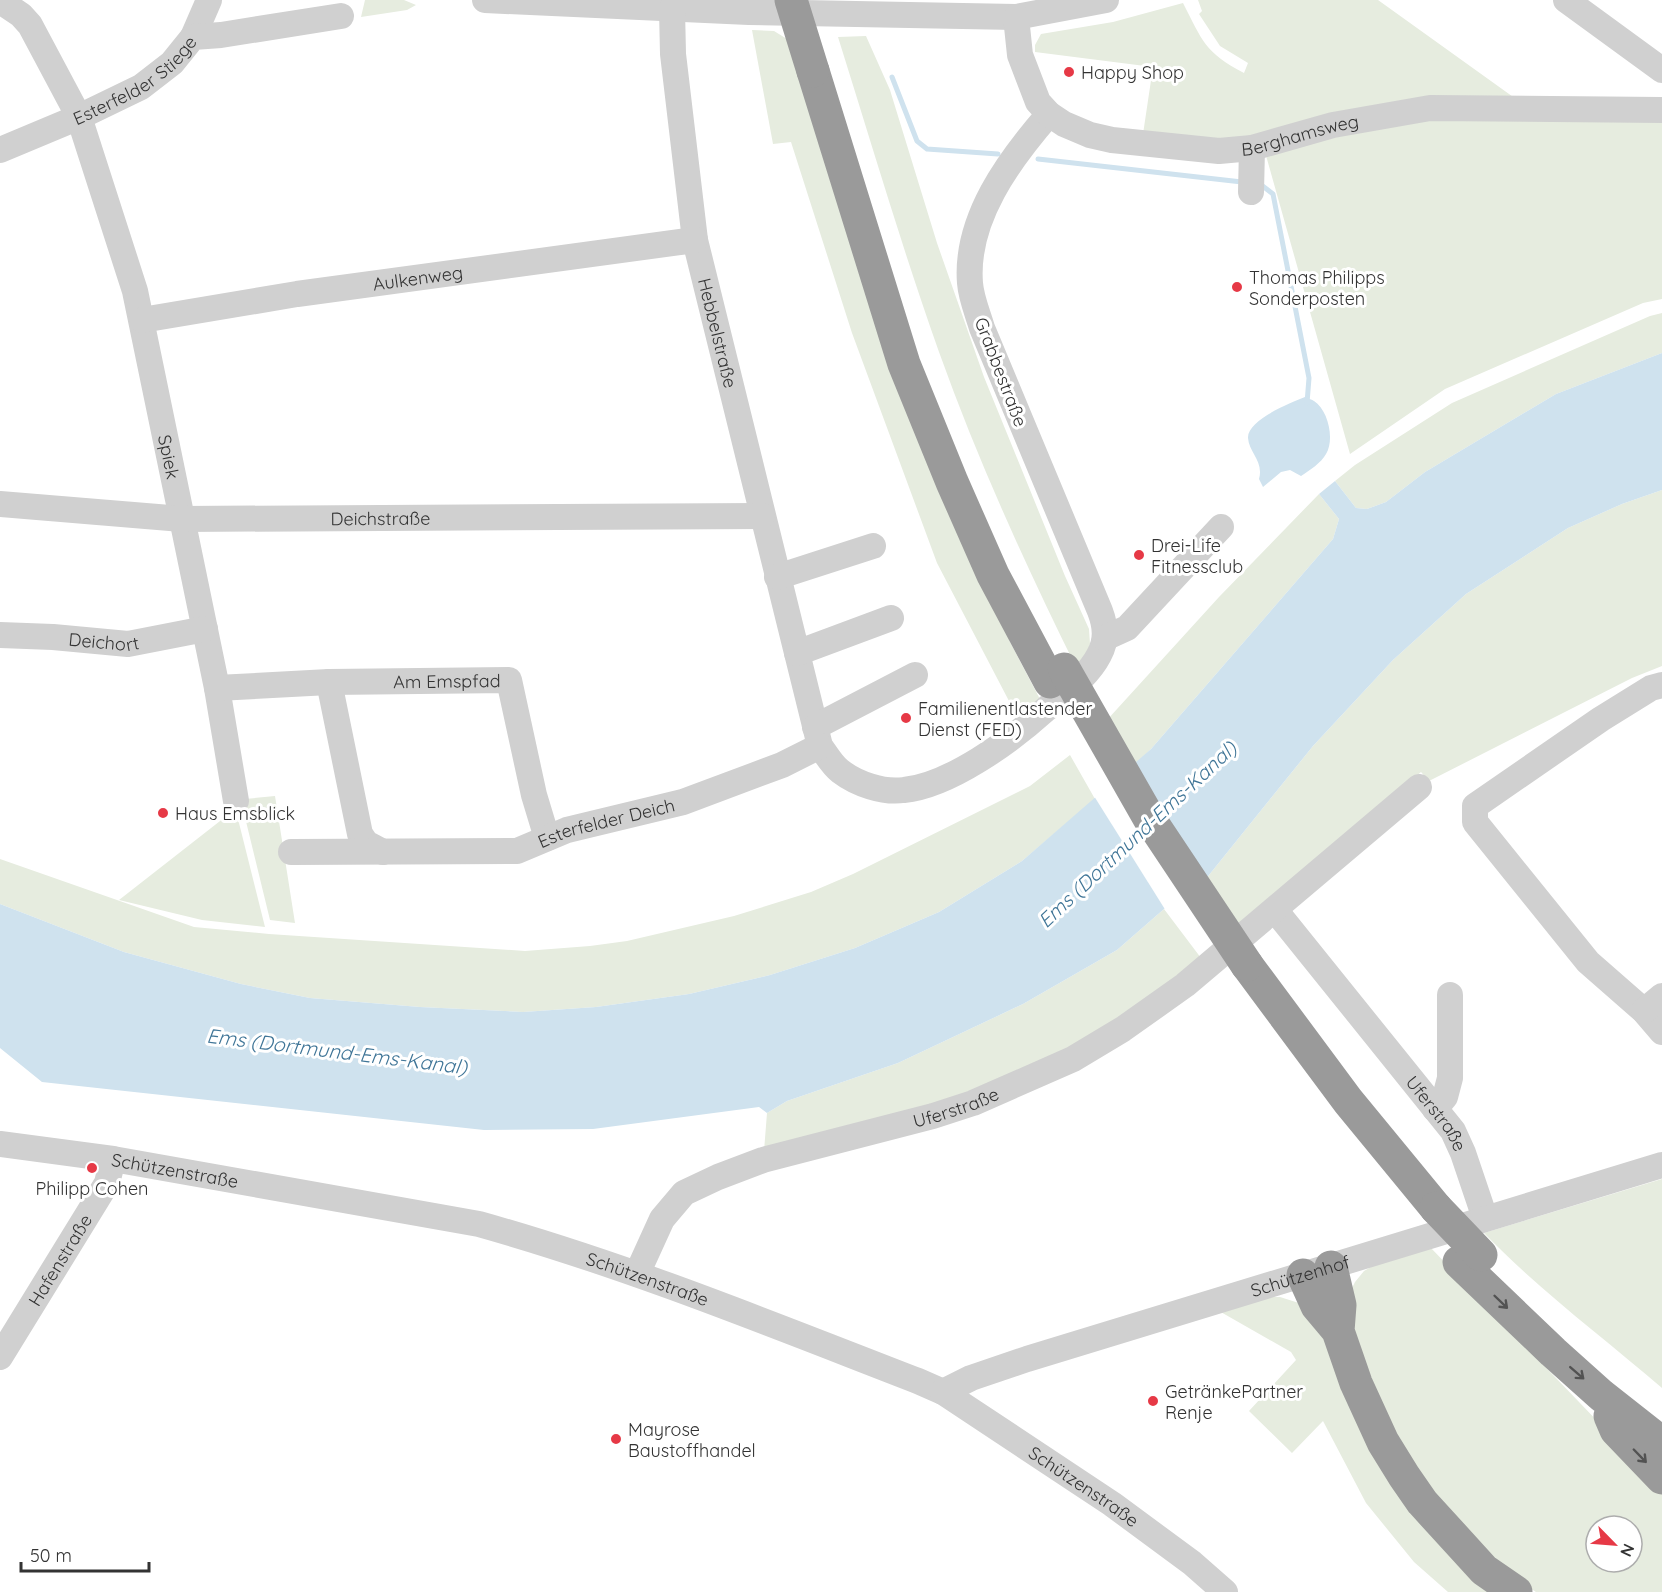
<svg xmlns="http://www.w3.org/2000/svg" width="1662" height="1592" font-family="Quicksand,sans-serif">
	<rect width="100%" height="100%" fill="#fff"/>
	<path fill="#e6ecdf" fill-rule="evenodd" d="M365,0H404L416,5L407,10L361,17Z
		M1198,0H1378L1516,99L1229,142L1143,134L1153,67L1035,52V45L1041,34L1113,22L1183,3C1202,40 1205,53 1244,73L1248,63L1220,46L1199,14L1202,11Z
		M752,30L774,31L787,39L1010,642L1042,703L1020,722L937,563L852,333L791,142L773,144Z
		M866,36L890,90L937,243L984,377L1065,576L1089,629L1090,644L1087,655L1077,669C1026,566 978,461 939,352C902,248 871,142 838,37Z
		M1430,117L1662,120V299L1643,303L1445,389L1350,454L1265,152Z
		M1662,313V353L1556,394L1425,472L1386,502L1367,509L1356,508L1335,481L1355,465L1452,403L1650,316Z
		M1662,490V666L1632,678L1429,781L1421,772L1236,929L1205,880L1313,746L1393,660L1466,594L1568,528L1622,504Z
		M1319,494L1339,519L1333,539L1151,749L1133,766L1107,720L1219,597Z
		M1070,755L1095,799L1022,861L939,912L855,948L770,975L689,994L596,1007L523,1012L420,1007L310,998L241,984L124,952L0,904V859L194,927L269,934L525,951L590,946L627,941L734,916L811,892L853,874L1030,786Z
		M275,796L295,923L270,920L242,805L245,799Z
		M229,814L237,815L265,927L202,920L119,900Z
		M1164,909L1201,958L1177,978L1067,1052L965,1095L764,1151L767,1113L787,1101L898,1063L1023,1004L1117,950Z
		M1662,1179V1388C1603,1337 1539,1290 1484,1233Z
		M1430,1247L1604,1428L1662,1493V1592H1536L1514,1578L1478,1549L1397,1446L1349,1319V1294L1355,1282L1364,1271L1376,1264ZM1596,1526H1632V1562H1596Z
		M1265,1297H1280L1302,1304L1490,1592H1448L1414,1562L1366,1503L1323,1421L1292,1453L1249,1411L1296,1360L1291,1352L1219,1311Z"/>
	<path fill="#cfe2ee" d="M1662,353V490L1622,504L1568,528L1466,594L1393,660L1313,746L1205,880L1164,909L1117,950L1023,1004L898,1063L787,1101L767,1113L759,1107L593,1129L484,1130L42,1082L0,1048V904L124,952L241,984L310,998L420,1007L523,1012L596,1007L689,994L770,975L855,948L939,912L1022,861L1151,749L1333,539L1339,519L1319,494L1335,481L1356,508L1367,509L1386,502L1425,472L1556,394Z
		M1305,397C1308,399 1311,399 1314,401C1328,410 1335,439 1326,454C1321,463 1310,470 1301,476L1290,470L1281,472L1263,487L1259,479C1264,461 1249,453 1248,438C1247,420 1290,403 1305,397Z"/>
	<path fill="#fff" d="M1132,763L1206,882L1166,911L1094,796Z"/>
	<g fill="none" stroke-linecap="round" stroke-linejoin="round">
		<path stroke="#cfe2ee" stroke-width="5" d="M892,77L917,141L927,149L998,154
			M1038,159L1242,182
			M1260,184L1273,194L1309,378L1307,403"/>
		<g stroke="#d0d0d0" stroke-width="26">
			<path d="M485,0L749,12L1016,17L1106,0"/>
			<path d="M1566,0L1662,70"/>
			<path id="s1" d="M0,1L21,15L30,25L79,117L135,291L217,688L236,801"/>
			<path id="s2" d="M672,9L673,54L695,240L820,746C826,754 832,765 840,771C857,784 883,793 904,790C949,786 1012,740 1045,710C1064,693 1087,678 1099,655C1107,640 1106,627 1100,611L982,328C978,314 971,298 970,283C965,219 1009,160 1049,114"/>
			<path id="s3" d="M1016,17L1020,55L1038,102L1049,114L1064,124L1090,135L1112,140L1219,151L1252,148L1333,125L1430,108L1662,110"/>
			<path d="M193,37L209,0"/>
			<path id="s4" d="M0,150L79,117L141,87L172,63L193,37L221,35L341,16"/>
			<path d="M1251,192L1252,148"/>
			<path id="s5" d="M142,320L297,294L695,240"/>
			<path id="s6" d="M0,504L182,519L762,516"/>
			<path d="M777,577L873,546"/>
			<path id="s7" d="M0,635L53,637L128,644L205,629"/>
			<path d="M1105,638L1127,628L1221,527"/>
			<path d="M797,653L891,618"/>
			<path d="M329,682L360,834L366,843L383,852"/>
			<path d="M1662,685L1651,688L1601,719L1475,806V822L1588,962L1644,1011L1662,1032"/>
			<path id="s8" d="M217,688L329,682L509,680L534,795L547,838"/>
			<path d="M815,727L915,675"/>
			<path id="s9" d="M291,852L517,851L567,830L683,802L782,765L820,746"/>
			<path id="s10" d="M1275,910L1453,1131L1463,1153L1485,1218"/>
			<path d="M1644,1011L1662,996"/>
			<path d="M1435,1109L1445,1097L1450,1078V995"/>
			<path id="s11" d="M0,1144L113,1159L479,1224C629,1266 773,1325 918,1381L943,1392L1112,1504L1192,1563L1225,1592"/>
			<path id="s12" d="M637,1274L662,1219L684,1193L718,1177L763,1160L933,1116L973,1103L1073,1059L1123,1029L1185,985L1419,787"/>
			<path id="s13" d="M0,1357L107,1183L113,1159"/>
			<path id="s14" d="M943,1392L971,1378L1027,1359L1662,1165"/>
		</g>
		<path stroke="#9a9a9a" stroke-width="33" d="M813,71L904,364L952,482L993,575L1050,682
			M1247,965L1348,1101L1436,1208
			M1459,1262L1553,1352L1601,1395L1662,1443
			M1331,1267L1340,1305L1338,1331
			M1303,1275L1317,1306L1338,1331L1356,1383L1383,1442L1404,1476L1422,1502L1484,1570L1516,1592
			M1610,1416L1616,1430L1662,1478"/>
		<path stroke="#9a9a9a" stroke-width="33" d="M791,0L813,71
			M1064,669L1149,818L1247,965
			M1436,1208L1481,1255"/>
	</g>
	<defs><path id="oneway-shaft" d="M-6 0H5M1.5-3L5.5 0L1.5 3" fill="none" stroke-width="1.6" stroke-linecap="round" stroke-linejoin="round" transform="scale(1.5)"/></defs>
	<g stroke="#525252">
		<use href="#oneway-shaft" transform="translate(1501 1302) rotate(44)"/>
		<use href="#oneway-shaft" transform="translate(1577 1373) rotate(41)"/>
		<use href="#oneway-shaft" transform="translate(1640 1456) rotate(46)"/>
	</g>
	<g fill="#e63946" stroke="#fff" stroke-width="2">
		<circle cx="1069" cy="72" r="6"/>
		<circle cx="1237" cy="287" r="6"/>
		<circle cx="1139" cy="555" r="6"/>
		<circle cx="906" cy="718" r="6"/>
		<circle cx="163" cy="813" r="6"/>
		<circle cx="92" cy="1168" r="6"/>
		<circle cx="1153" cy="1401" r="6"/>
		<circle cx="616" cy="1439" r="6"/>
	</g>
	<g text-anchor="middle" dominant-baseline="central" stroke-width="6" stroke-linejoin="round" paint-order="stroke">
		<g font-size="18" fill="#333" stroke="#fff" text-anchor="start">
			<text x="1081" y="72">Happy Shop</text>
			<text x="1249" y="277">Thomas Philipps<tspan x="1249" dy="21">Sonderposten</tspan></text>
			<text x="1151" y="545">Drei-Life<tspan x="1151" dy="21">Fitnessclub</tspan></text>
			<text x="918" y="708">Familienentlastender<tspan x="918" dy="21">Dienst (FED)</tspan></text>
			<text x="175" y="813">Haus Emsblick</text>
			<text x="92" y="1188" text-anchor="middle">Philipp Cohen</text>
			<text x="1165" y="1391">GetränkePartner<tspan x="1165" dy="21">Renje</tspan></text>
			<text x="628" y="1429">Mayrose<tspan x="628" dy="21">Baustoffhandel</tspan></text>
		</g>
		<g font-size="18" fill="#333" stroke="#fff">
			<text stroke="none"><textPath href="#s4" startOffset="153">Esterfelder Stiege</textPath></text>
			<text stroke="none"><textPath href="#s3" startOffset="364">Berghamsweg</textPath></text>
			<text stroke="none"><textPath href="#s5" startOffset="279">Aulkenweg</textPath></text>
			<text stroke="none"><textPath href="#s2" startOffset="328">Hebbelstraße</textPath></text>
			<text transform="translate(1001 372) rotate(69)">Grabbestraße</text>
			<text stroke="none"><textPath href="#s1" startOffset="495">Spiek</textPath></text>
			<text stroke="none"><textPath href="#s6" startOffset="381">Deichstraße</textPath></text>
			<text stroke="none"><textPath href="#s7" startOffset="104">Deichort</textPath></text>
			<text stroke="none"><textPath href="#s8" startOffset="230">Am Emspfad</textPath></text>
			<text stroke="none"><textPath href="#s9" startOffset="320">Esterfelder Deich</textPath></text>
			<text stroke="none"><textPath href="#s12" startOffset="380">Uferstraße</textPath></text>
			<text stroke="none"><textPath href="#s10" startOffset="260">Uferstraße</textPath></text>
			<text stroke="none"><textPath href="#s11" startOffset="177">Schützenstraße</textPath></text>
			<text stroke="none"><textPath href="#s13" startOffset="114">Hafenstraße</textPath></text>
			<text stroke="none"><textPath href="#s14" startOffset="376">Schützenhof</textPath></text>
			<text stroke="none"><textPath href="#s11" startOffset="663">Schützenstraße</textPath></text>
			<text stroke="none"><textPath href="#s11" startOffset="1149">Schützenstraße</textPath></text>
		</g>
		<g font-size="20" font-style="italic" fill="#3f7597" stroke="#fff">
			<text transform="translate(1137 834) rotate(-43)">Ems (Dortmund-Ems-Kanal)</text>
			<text transform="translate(337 1051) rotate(7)">Ems (Dortmund-Ems-Kanal)</text>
		</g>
	</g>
	<g transform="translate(1614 1544) rotate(115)"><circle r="28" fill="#ffffff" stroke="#adadad" stroke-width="1.5"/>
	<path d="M0-4.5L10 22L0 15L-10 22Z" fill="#e63946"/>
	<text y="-9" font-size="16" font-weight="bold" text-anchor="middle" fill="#333333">N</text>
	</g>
	<path d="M21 1562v9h128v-9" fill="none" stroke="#333333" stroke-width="3"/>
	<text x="30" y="1562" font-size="18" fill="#333333" stroke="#ffffff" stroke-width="4.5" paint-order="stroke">50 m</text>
</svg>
